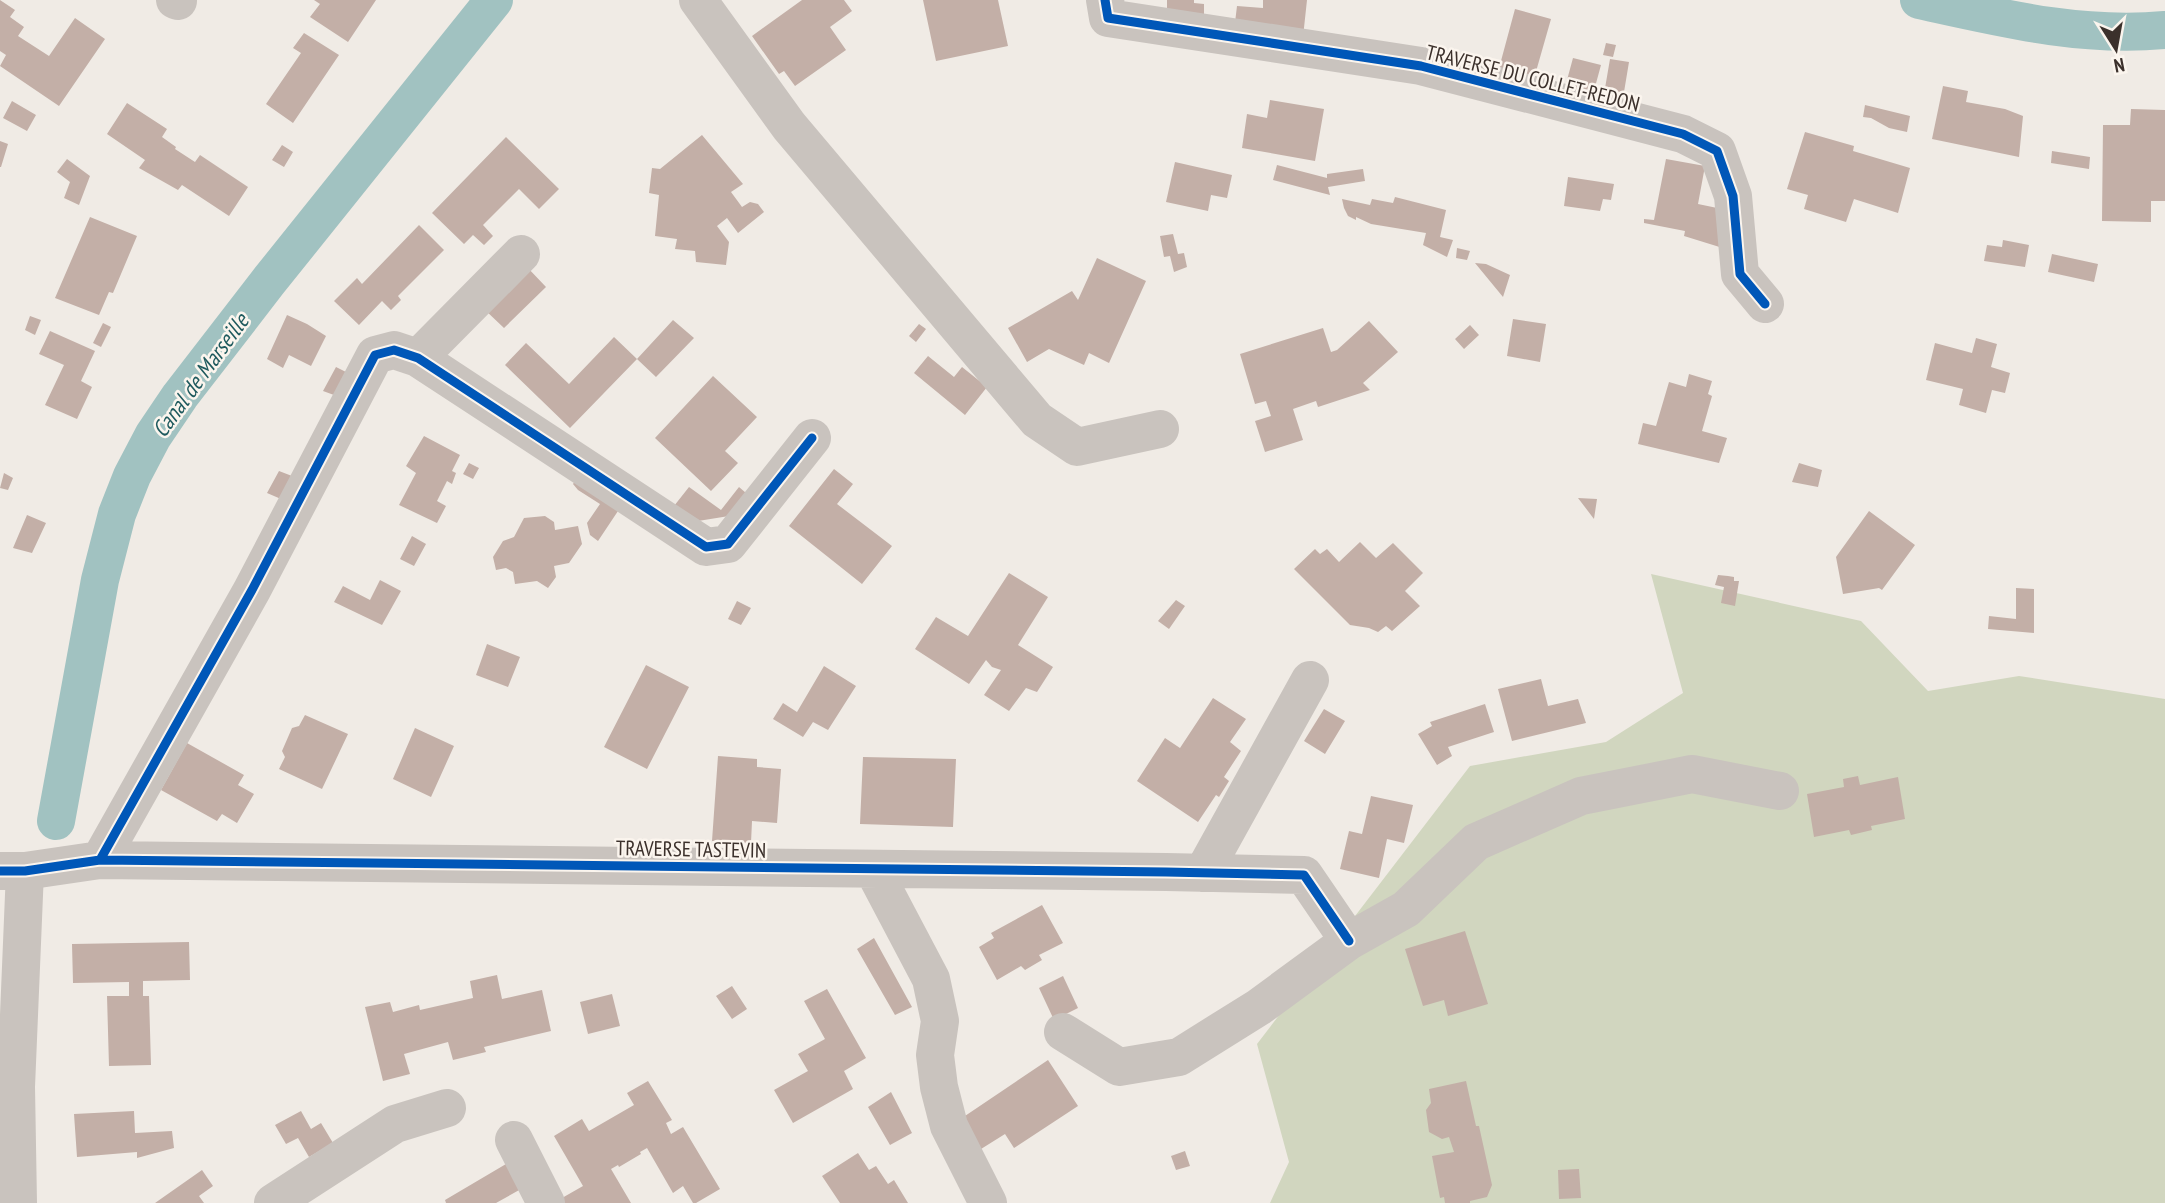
<svg xmlns="http://www.w3.org/2000/svg" width="2165" height="1203" font-family="'PT Sans Narrow',sans-serif">
	<rect width="100%" height="100%" fill="#f0ebe5"/>
	<path fill="#d1d6bf" d="M1651,574L1861,621L1928,691L2019,676L2165,699V1203H1270L1289,1162L1257,1044L1470,766L1606,742L1683,693Z"/>
	<g fill="none" stroke-linecap="round" stroke-linejoin="round">
		<path stroke="#a1c2c1" stroke-width="38" d="M1919,0C2001,18 2081,38 2165,30
			M56,821L100,580L117,514L132,476L153,436L180,396L268,282L494,0"/>
	</g>
	<path fill="#c3afa7" d="M0,0L15,10L10,17L24,27L18,36L49,56L75,18L105,39L59,106L0,66L6,55L0,51Z
		M314,0H376L348,42L310,17L320,4Z
		M802,0H844L852,11L830,27L846,50L795,86L784,71L779,74L752,36Z
		M923,0H998L1008,46L936,61Z
		M1167,0H1194V3L1204,4V19L1167,17Z
		M1263,0H1307L1303,37L1234,31L1237,6L1263,8Z
		M1515,9L1551,19L1533,82L1498,72Z
		M304,33L339,55L293,123L266,104L301,53L293,48Z
		M1606,43L1616,45L1613,57L1603,55Z
		M1573,58L1601,65L1592,98L1564,91Z
		M1610,59L1629,62L1622,104L1603,100Z
		M1943,86L1968,91L1966,102L2005,109L2023,116L2019,157L1932,139Z
		M1270,100L1324,109L1315,161L1242,148L1247,114L1267,118Z
		M12,101L36,115L27,131L3,118Z
		M127,103L167,129L162,137L176,147L175,149L195,162L200,155L248,187L229,216L182,185L178,190L139,168L145,160L107,134Z
		M1865,105L1910,116L1907,132L1889,128L1871,118L1863,117Z
		M2131,109L2165,110V201H2151V222L2102,221L2103,125H2130Z
		M1805,132L1854,146L1853,151L1910,168L1898,213L1854,199L1846,222L1804,209L1808,195L1787,189Z
		M702,135L743,184L731,192L742,207L750,202L758,204L764,212L738,233L727,218L717,226L729,242L726,265L696,262L695,251L675,249L677,239L655,236L659,195L649,193L652,168L660,169Z
		M506,137L559,189L539,209L519,189L483,225L493,236L484,245L473,235L464,244L432,213Z
		M0,141L8,144L1,167H0Z
		M282,145L293,152L284,167L272,160Z
		M2052,151L2090,157L2089,169L2051,163Z
		M67,159L90,176L79,205L64,198L70,182L57,172Z
		M1666,159L1705,166L1698,204L1722,209L1726,249L1684,236L1685,231L1644,223V219L1654,220Z
		M1175,162L1232,175L1227,198L1211,195L1208,211L1166,202Z
		M1277,165L1327,178V174L1363,169L1365,181L1328,187L1330,195L1273,180Z
		M1568,177L1614,184L1611,200L1603,199L1600,211L1564,206Z
		M1395,197L1446,210L1440,237L1453,240L1447,257L1423,245L1426,233L1371,224L1356,217V220L1348,216L1344,208L1342,199L1370,205L1372,199L1393,203Z
		M90,217L137,236L113,293L109,292L99,315L55,298Z
		M419,225L444,250L398,296L401,300L391,310L382,301L359,325L334,301L357,278L362,284Z
		M1173,234L1178,254L1184,253L1187,267L1174,272L1170,256L1164,257L1160,236Z
		M2003,240L2029,245L2025,267L1984,261L1987,245L2002,247Z
		M1457,248L1470,251L1467,260L1456,258Z
		M2052,254L2098,264L2094,282L2048,272Z
		M1097,258L1146,281L1109,363L1089,353L1084,365L1049,349L1027,362L1008,328L1072,291L1078,300Z
		M1475,263L1486,264L1510,275L1503,297Z
		M526,266L546,287L504,328L484,309Z
		M287,315L307,324L326,336L311,366L289,355L283,368L267,359Z
		M30,316L41,320L35,335L25,330Z
		M1513,319L1546,324L1540,362L1507,356Z
		M673,320L694,338L656,377L637,359Z
		M1369,321L1398,352L1363,383L1370,390L1318,407L1316,401L1293,409L1303,440L1265,452L1255,421L1271,416L1266,401L1255,404L1240,354L1323,328L1331,352L1337,350Z
		M103,323L111,327L101,347L93,343Z
		M919,324L926,329L916,342L909,336Z
		M1470,325L1479,335L1464,349L1455,339Z
		M50,331L95,351L81,381L92,387L77,419L45,405L64,365L39,354Z
		M614,337L637,359L570,428L505,365L526,343L569,384Z
		M1976,338L1997,344L1991,367L2010,373L2005,393L1992,390L1986,413L1959,405L1963,389L1926,380L1935,343L1972,353Z
		M928,356L954,377L962,367L987,387L965,415L914,373Z
		M336,367L346,372L334,395L323,391Z
		M1689,374L1712,381L1708,394L1712,396L1702,431L1727,438L1719,463L1638,444L1643,423L1656,426L1669,382L1686,387Z
		M713,376L757,417L725,451L738,463L711,491L655,438Z
		M424,436L460,455L452,471L456,473L452,484L447,481L437,501L446,506L437,523L399,505L416,473L406,466Z
		M469,463L479,468L473,479L463,474Z
		M1799,463L1822,470L1818,487L1792,482Z
		M834,469L853,484L837,504L892,546L862,584L789,526Z
		M279,471L292,476L281,499L267,493Z
		M4,473L13,478L8,490L0,488Z
		M577,478L622,505L598,541L590,535L587,523L600,504L578,490L573,484Z
		M689,487L721,510L739,487L746,493L729,516L698,521L674,506Z
		M1578,498L1597,499L1594,519Z
		M1869,511L1915,545L1882,590L1879,588L1843,594L1836,557Z
		M27,515L46,523L32,553L13,548Z
		M545,516L554,522L555,530L578,526L582,544L569,563L554,566L556,577L548,588L537,581L515,584L513,572L506,568L496,570L493,557L503,541L514,537L524,518Z
		M412,536L426,544L414,566L400,559Z
		M1360,542L1376,558L1393,543L1423,573L1405,591L1420,606L1392,631L1386,626L1378,632L1369,628L1350,625L1294,569L1315,549L1320,554L1327,549L1339,562Z
		M1009,573L1048,597L1018,645L1053,667L1037,692L1026,688L1009,711L984,695L1001,670L992,667L986,660L969,684L915,649L936,617L968,636Z
		M1718,575L1728,576L1734,577V581H1739L1735,606L1721,603L1724,587L1715,585Z
		M380,580L401,591L382,625L334,602L343,586L370,600Z
		M2016,588L2034,589V633L1988,629L1989,616L2016,619Z
		M1176,600L1185,606L1169,629L1158,621Z
		M737,601L751,608L741,625L728,619Z
		M487,644L520,657L508,687L476,675Z
		M646,665L689,687L647,769L604,747Z
		M824,666L856,686L828,730L813,722L803,737L773,719L783,703L797,712Z
		M1541,679L1548,706L1578,699L1586,723L1512,741L1498,689Z
		M1213,698L1246,719L1230,742L1241,751L1224,777L1229,781L1219,797L1216,795L1198,822L1137,781L1165,738L1180,748Z
		M1485,704L1494,732L1448,747L1452,756L1437,765L1418,734L1432,726L1430,722Z
		M1324,709L1345,721L1325,754L1304,741Z
		M305,715L348,734L322,789L279,769L285,757L282,751L292,728L299,726Z
		M415,728L454,746L431,797L393,779Z
		M187,743L244,775L238,785L254,794L237,823L222,814L217,821L161,790Z
		M718,756L757,759V767L781,769L777,823L752,821L751,843L712,841Z
		M863,757L956,759L953,827L860,824Z
		M1858,776L1860,785L1898,777L1905,819L1871,826L1872,830L1851,835L1849,830L1814,837L1807,794L1844,787L1843,779Z
		M1371,796L1413,805L1404,843L1387,839L1379,878L1340,869L1349,831L1362,834Z
		M1042,905L1063,943L1039,955L1042,960L1025,970L1021,966L997,980L979,947L994,938L991,933Z
		M1465,931L1488,1004L1448,1016L1444,1000L1423,1006L1405,949Z
		M874,938L912,1007L895,1015L857,949Z
		M189,942L190,980L143,981V996H149L151,1065L109,1066L107,996H129V982L73,983L72,944Z
		M497,975L502,999L542,990L551,1031L484,1047L486,1052L453,1060L448,1042L404,1054L410,1074L383,1081L365,1007L390,1002L393,1012L419,1005L420,1010L473,998L470,981Z
		M1063,976L1078,1008L1054,1020L1039,988Z
		M732,986L747,1009L732,1019L716,996Z
		M827,989L866,1058L844,1071L853,1089L793,1123L774,1090L808,1071L798,1054L825,1039L804,1001Z
		M612,994L620,1026L588,1034L580,1002Z
		M1048,1060L1078,1106L1014,1148L1005,1134L981,1149L962,1118Z
		M648,1081L672,1120L666,1123L671,1134L683,1127L720,1189L696,1203H693L683,1186L673,1193L647,1148L640,1152L641,1154L619,1167L618,1165L611,1169L631,1203H565L562,1198L583,1186L554,1136L582,1119L589,1131L634,1105L627,1093Z
		M1466,1081L1476,1126H1479L1492,1185L1487,1197L1470,1201V1203H1445L1444,1197L1440,1198L1432,1156L1454,1152L1449,1137L1442,1139L1429,1132L1426,1110L1431,1103L1429,1089Z
		M891,1092L912,1133L890,1145L868,1107Z
		M134,1111L135,1133L172,1131L174,1148L137,1158V1152L77,1157L74,1114Z
		M301,1111L311,1129L321,1123L333,1143L309,1157L298,1138L286,1144L275,1125Z
		M1185,1151L1190,1166L1176,1170L1171,1156Z
		M858,1153L869,1170L876,1166L888,1184L894,1180L908,1203H840L822,1176Z
		M506,1164L521,1189L496,1203H446L445,1200Z
		M1579,1169L1581,1198L1559,1199L1558,1170Z
		M202,1170L213,1186L199,1196L204,1203H155Z"/>
	<g fill="none" stroke-linecap="round" stroke-linejoin="round">
		<path stroke="#c9c3be" stroke-width="38" d="M175,0L178,1
			M698,0L789,126L1037,420L1077,447L1160,429
			M1105,0L1108,18L1421,66L1683,134L1717,151L1733,196L1740,274L1765,304
			M418,358L521,254
			M100,860L252,590L375,355L394,350L418,358L706,547L728,544L812,438
			M873,869L931,979L940,1021L935,1055L939,1087L949,1126L988,1203
			M0,871H25L100,860L1166,872L1304,875L1349,941
			M1203,873L1310,680
			M1063,1032L1119,1067L1179,1057L1259,1007L1349,941L1406,909L1476,842L1581,796L1692,774L1780,791
			M514,1140L546,1203
			M18,1203L16,1087L25,871
			M273,1203L395,1124L447,1108"/>
		<g stroke="#fbf5ee" stroke-width="13">
			<path id="cycleway" d="M1105,0L1108,18L1421,66L1683,134L1717,151L1733,196L1740,274L1765,304
				M100,860L252,590L375,355L394,350L418,358L706,547L728,544L812,438
				M0,871H25L100,860L1166,872L1304,875L1349,941"/>
		</g>
		<use href="#cycleway" stroke="#0057b8" stroke-width="9"/>
	</g>
	<g text-anchor="middle" dominant-baseline="central" stroke-width="5" stroke-linejoin="round" paint-order="stroke">
		<g font-size="21" fill="#3b302b" stroke="#fbf5ee">
			<text transform="translate(1533 78) rotate(14)">TRAVERSE DU COLLET-REDON</text>
			<text transform="translate(691 849) rotate(1)">TRAVERSE TASTEVIN</text>
		</g>
		<g font-size="23" font-style="italic" fill="#1f5a5e" stroke="#fbf5ee">
			<text transform="translate(200 375) rotate(-54)">Canal de Marseille</text>
		</g>
	</g>
	<g transform="translate(2116 49) rotate(169)" stroke="#fbf5ee" stroke-width="5" paint-order="stroke">
	<path d="M0-5L12 26L0 18L-12 26Z" fill="#3b302b"/>
	<text y="-10" font-size="19" font-weight="bold" text-anchor="middle" fill="#3b302b">N</text>
	</g>
</svg>
